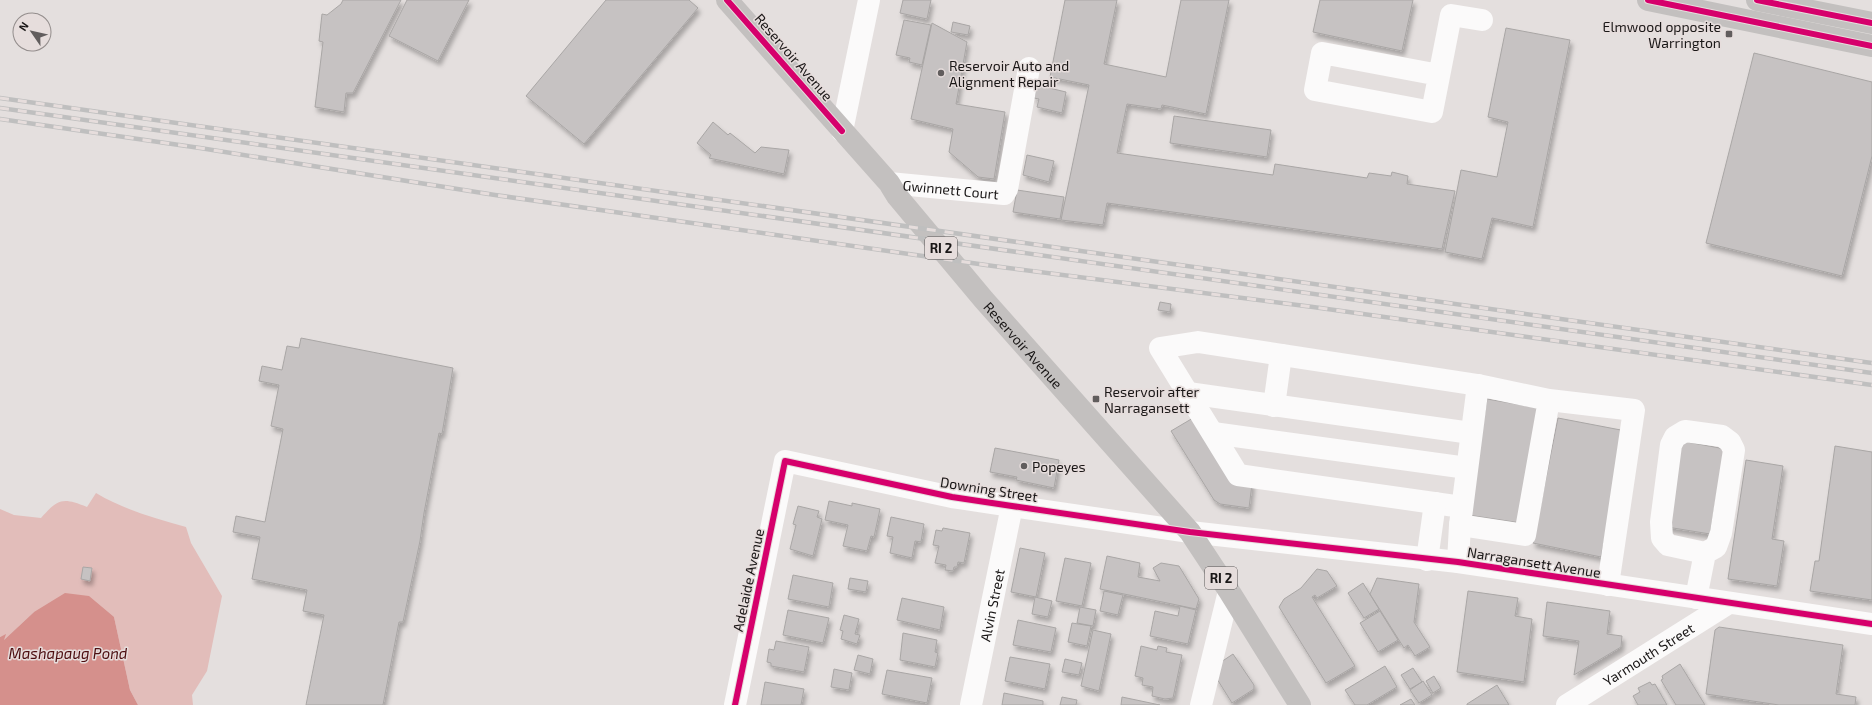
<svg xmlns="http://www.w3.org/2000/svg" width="1872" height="705" font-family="'Exo 2',sans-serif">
	<defs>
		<filter id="shadow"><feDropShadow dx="2.5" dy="4.5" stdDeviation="2" flood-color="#0004"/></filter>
	</defs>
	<rect width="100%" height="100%" fill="#e4dfde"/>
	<path fill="#e2bdba" d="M96,493C124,510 155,518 186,527L191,543L222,596L207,671L192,695L193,705H138L130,690L114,617L34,612L3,641L5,635L0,637V509L14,515L41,518C58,499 62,497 87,507Z"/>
	<path fill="#d5908c" d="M65,593L89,596L114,617L130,690L138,705H0V637L6,634L4,640L34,612Z"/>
	<path fill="#c6c2c2" stroke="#a9a6a5" filter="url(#shadow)" d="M343,0H401L353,93H346L344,112L315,107L323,42L319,41L322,14L327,15L341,4Z
		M407,0H469L438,61L389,36Z
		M606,0H689L698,8L584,144L526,96Z
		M903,0H931L927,19L900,13Z
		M1065,0H1117L1104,64L1166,77L1181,0H1229L1206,114L1162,105L1161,109L1127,104L1117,153L1273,175L1275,164L1367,178L1369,173L1391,176L1392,172L1408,176L1407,184L1455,191L1442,249L1107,203L1103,225L1061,220L1089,85L1050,77Z
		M1320,0H1413L1402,51L1313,32Z
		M904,20L931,25L922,65L909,62L910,58L896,55Z
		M953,22L970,26L968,35L951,32Z
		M932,23L967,42L956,104L1005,112L994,179L978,177L949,152L953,129L911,119Z
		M1506,28L1570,40L1533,227L1492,218L1482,259L1445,252L1461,170L1497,177L1508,122L1488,117Z
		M1754,53L1872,82V156L1842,276L1706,243Z
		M1041,86L1066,92L1062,113L1037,107L1039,99L1034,98L1037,87Z
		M1174,116L1271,130L1267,157L1170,143Z
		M713,122L728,135L730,133L755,153L761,147L789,150L784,174L709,158L711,155L697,143Z
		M1027,155L1054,161L1049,182L1023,175Z
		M1017,190L1064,197L1060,219L1013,212Z
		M1160,302L1171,304L1170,312L1158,310Z
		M301,338L453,368L442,434L439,433L424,513L420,541L403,622H399L383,705H306L324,615L303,611L307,590L252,579L260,537L233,532L236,516L265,522L283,429L271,426L279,385L259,381L262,366L282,370L287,346L299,348Z
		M1487,399L1540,408L1521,523L1468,515Z
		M1193,418L1252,484L1249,508L1220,504L1214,500L1171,431Z
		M1558,418L1626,431L1601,557L1533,543Z
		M1682,441L1725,449L1710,534L1667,527Z
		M1835,446L1872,452V600L1810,591L1815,561H1819Z
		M995,448L1059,460L1054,488L1016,480L1017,477L990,472Z
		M1746,460L1783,466L1772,539L1784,541L1777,586L1728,579Z
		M829,501L852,506V503L880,509L874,537L871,536L867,551L843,546L848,525L825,520Z
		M798,506L819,511L817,517L822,519L813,556L790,549L796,525L793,524Z
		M891,517L924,524L921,542L915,541L912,558L890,553L893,537L887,536Z
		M943,528L970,533L964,563L958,562L957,567H954L953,571L945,570L946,565L935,563L939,546L933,545L936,530L942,531Z
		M1020,548L1045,553L1036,597L1011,592Z
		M1107,556L1140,563L1138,577L1160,581L1153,568L1161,563L1179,566L1199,599L1196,609L1100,589Z
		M1065,558L1091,563L1082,606L1056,601Z
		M83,567L92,568L90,581L81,579Z
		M1317,569L1327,571L1337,586L1317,598L1315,595L1312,597L1355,666L1326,683L1279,607L1284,599L1301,588Z
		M793,575L833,583L829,607L788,599Z
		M850,578L868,581L866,592L848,589Z
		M1377,578L1419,584L1414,622L1430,647L1415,656L1408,645L1404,648L1370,594Z
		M1363,583L1379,609L1364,618L1348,593Z
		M1104,591L1123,595L1118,615L1100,611Z
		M1468,591L1518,598L1515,616L1532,619L1524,682L1457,672Z
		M1035,597L1052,601L1048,617L1032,614Z
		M902,598L944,607L940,630L897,620Z
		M1547,602L1610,611L1607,634L1622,636L1621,647L1574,675L1579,641L1543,636Z
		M1180,606L1196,610L1188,644L1150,636L1155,611L1178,616Z
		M1080,607L1096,610L1093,626L1077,623Z
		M788,610L829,618L823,643L783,635Z
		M1380,611L1398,640L1378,652L1360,623Z
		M844,615L859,619L855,634L860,635L857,644L841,639L843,631L840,630Z
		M1018,620L1056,628L1051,652L1013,645Z
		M1072,623L1091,626L1087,646L1068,642Z
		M1719,627L1843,645L1836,694L1856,697L1855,705H1779L1706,694L1715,630Z
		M1093,630L1111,634L1099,691L1081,686Z
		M903,633L937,640L935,652L938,653L935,667L900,660Z
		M776,641L809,647L804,672L771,666V663L767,662L769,649L774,650Z
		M1141,646L1157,650L1158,646L1167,648L1166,652L1182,655L1173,698L1165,699L1152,696L1153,687L1142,685L1143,678L1135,676Z
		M1233,654L1254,685V689L1232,703L1217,679L1221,662Z
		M858,655L873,659L870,674L854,670Z
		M1010,657L1050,664L1045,689L1005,681Z
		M1065,659L1082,663L1079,675L1062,672Z
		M1680,664L1705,705H1676L1661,680L1663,679L1662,676Z
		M1385,666L1397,687L1367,705H1355L1345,690Z
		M1413,668L1422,682L1410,689L1401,675Z
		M834,669L852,673L849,690L831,687Z
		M887,670L932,678L927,703L882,694Z
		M1434,676L1441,688L1433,693L1426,681Z
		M1423,681L1432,695L1419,703L1410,690Z
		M765,682L804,689L801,705H761Z
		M1650,682L1652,685L1655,684L1667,705H1638L1633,696L1640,692L1638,688Z
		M1497,685L1509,705H1467V704Z
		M1004,693L1043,701V705H1002Z
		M1062,697L1077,700L1076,705H1060Z
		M1122,697L1160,705H1121Z
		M1411,699L1415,705H1400Z"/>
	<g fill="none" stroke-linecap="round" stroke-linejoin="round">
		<g stroke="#fbfafa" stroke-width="22">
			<path d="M1439,75L1322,53L1315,90L1432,112L1451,15L1482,20"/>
			<path d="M842,131L869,0"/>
			<path id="s1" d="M889,183L1004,194L1007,189L1029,68"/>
			<path d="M1188,393L1471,433"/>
			<path d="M1549,400L1525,535L1460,525L1478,385L1549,400L1634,410L1608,585"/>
			<path d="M1274,406L1281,355"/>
			<path d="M1213,433L1467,468"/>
			<path d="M1462,507L1238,475L1160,348L1198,342L1478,385"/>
			<path d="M1427,560L1435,503"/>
			<path d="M1458,562L1460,525"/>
			<path d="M1696,598L1705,553L1716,547L1721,533L1734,450L1730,442L1722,436L1685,431L1675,437L1671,445L1661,522L1662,538L1668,545L1705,553"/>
			<path d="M735,705L785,461L952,497L1012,506L1190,532L1458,562L1872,624"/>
			<path id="s2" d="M971,705L1012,506"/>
			<path d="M1201,705L1229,591"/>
			<path id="s3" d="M1567,705L1729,603"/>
		</g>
		<g stroke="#c3c0bf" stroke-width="22">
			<path id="s4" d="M727,0L889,183L897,196L984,300L1190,532L1229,591L1300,705"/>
			<path d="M1648,0L1872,46"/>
			<path d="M1757,0L1872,23"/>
		</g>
		<g stroke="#bfbfbf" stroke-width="4.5">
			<path id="rail" d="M0,98L1872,363
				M0,108L1872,373
				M0,119L200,148L495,195L993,266L1313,307L1872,385"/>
		</g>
		<use href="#rail" stroke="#e6dddc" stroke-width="3" stroke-dasharray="9" stroke-linecap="butt"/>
		<g stroke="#e6dddc" stroke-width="8">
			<path id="cycleway" d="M727,0L842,131
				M1648,0L1872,46
				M1757,0L1872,23
				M735,705L785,461L952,497L1012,506L1190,532L1458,562L1872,624"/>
		</g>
		<use href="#cycleway" stroke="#d6006c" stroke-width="6"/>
	</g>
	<g fill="#615d5d" stroke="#e6dddc" stroke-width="1.5">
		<rect x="1725" y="30" width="8" height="8" rx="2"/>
		<circle cx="941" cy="73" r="4"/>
		<rect x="1092" y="395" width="8" height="8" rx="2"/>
		<circle cx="1024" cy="466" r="4"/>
	</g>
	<g text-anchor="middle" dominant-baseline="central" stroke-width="3" stroke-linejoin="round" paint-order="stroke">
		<g fill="#e6dddc" stroke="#575252" stroke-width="1">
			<rect x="925" y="237" width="32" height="22" rx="3"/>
			<rect x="1205" y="567" width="32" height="22" rx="3"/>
		</g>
		<g font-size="13" font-weight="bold" fill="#1a1717">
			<text x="941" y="248">RI 2</text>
			<text x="1221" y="578">RI 2</text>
		</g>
		<g font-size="14" fill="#1a1717" stroke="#e6dddc" text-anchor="start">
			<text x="1721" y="26" text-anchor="end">Elmwood opposite<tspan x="1721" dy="16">Warrington</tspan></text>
			<text x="949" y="65">Reservoir Auto and<tspan x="949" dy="16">Alignment Repair</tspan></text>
			<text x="1104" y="391">Reservoir after<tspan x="1104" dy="16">Narragansett</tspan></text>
			<text x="1032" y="466">Popeyes</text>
		</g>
		<g font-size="14" fill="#1a1717" stroke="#e6dddc">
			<text transform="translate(794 57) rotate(49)">Reservoir Avenue</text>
			<text stroke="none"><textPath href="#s1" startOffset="62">Gwinnett Court</textPath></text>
			<text stroke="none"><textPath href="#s4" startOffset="455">Reservoir Avenue</textPath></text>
			<text transform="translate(989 489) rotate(9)">Downing Street</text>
			<text transform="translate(1534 562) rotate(9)">Narragansett Avenue</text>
			<text transform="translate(748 580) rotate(-78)">Adelaide Avenue</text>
			<text stroke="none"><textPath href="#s2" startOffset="102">Alvin Street</textPath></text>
			<text stroke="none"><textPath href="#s3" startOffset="96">Yarmouth Street</textPath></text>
		</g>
		<g font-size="15" font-style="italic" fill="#4d0f11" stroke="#e6dddc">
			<text x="68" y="653">Mashapaug Pond</text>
		</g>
	</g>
	<g transform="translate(32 32) rotate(304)"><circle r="19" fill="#e6dddc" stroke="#948e8d"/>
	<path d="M0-3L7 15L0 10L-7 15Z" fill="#615d5d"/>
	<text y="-6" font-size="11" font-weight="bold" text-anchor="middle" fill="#1a1717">N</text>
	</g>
</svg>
